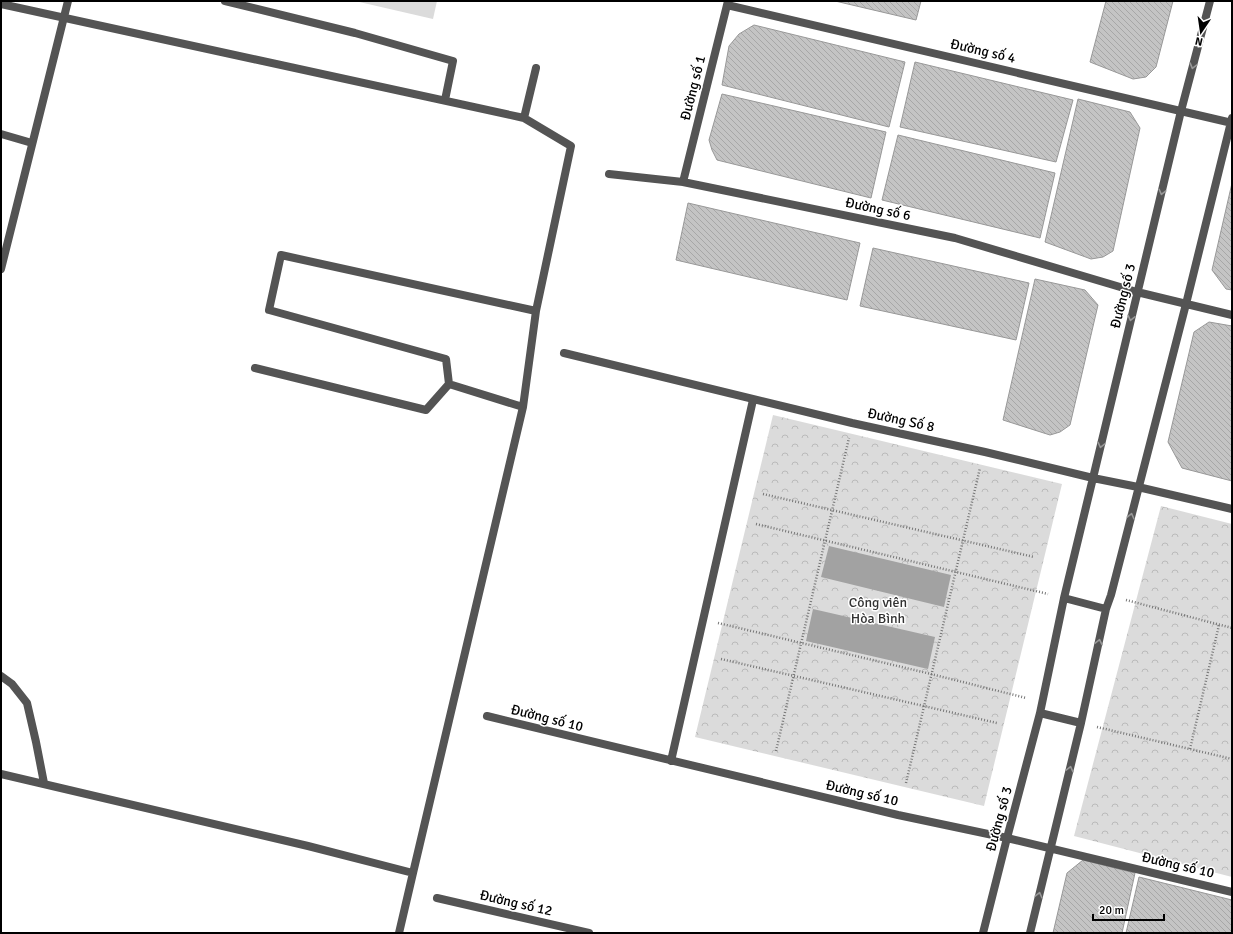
<svg xmlns="http://www.w3.org/2000/svg" width="1233" height="934" font-family="Signika,sans-serif">
	<defs>
		<pattern id="park-crowns" width="20" height="18" patternUnits="userSpaceOnUse"><rect width="20" height="18" fill="#dbdbdb"/><path d="M2 6a3 3 0 1 1 6 0M12 15a3 3 0 1 1 6 0" fill="none" stroke="#bababa"/></pattern>
		<pattern id="building-back-hatch" width="6" height="6" patternUnits="userSpaceOnUse"><rect width="6" height="6" fill="#c4c4c4"/><path d="M-1 5l2 2M0 0l6 6M5-1l2 2" fill="none" stroke="#a7a7a7"/></pattern>
	</defs>
	<rect width="100%" height="100%" fill="#fff"/>
	<path fill="#dbdbdb" d="M355,1H437L433,19Z"/>
	<path fill="url(#park-crowns)" d="M773,415L1062,484L984,806L695,737Z
		M1161,506L1232,524V877L1074,836Z"/>
	<path fill="#a2a2a2" d="M829,546L951,575L944,607L821,577Z
		M813,609L935,637L928,669L806,641Z"/>
	<path fill="url(#building-back-hatch)" stroke="#989898" d="M835,1H921L916,20Z
		M1106,1H1173L1156,67L1146,77L1133,79L1090,62Z
		M754,25L905,62L889,127L722,85L729,46L739,34Z
		M915,62L1073,100L1056,162L900,127Z
		M722,94L886,132L871,198L717,160L712,150L709,140Z
		M1078,99L1130,112L1140,128L1113,251L1103,257L1091,259L1045,242Z
		M898,135L1055,173L1040,238L882,200Z
		M1232,183V290L1226,289L1212,270Z
		M688,203L860,243L847,300L676,260Z
		M873,248L1029,283L1016,340L860,306Z
		M1035,279L1085,290L1098,305L1070,425L1060,432L1050,435L1003,420Z
		M1209,322L1232,326V481L1182,468L1168,442L1194,332Z
		M1083,860L1135,873L1122,933H1053L1067,873Z
		M1139,877L1232,900V933H1126Z"/>
	<g fill="none" stroke-linecap="round" stroke-linejoin="round">
		<path stroke="#767676" stroke-width="2.5" stroke-dasharray="1 2" stroke-linecap="butt" d="M763,494L1034,557
			M756,524L1048,594
			M1126,600L1232,628
			M718,623L931,674L1026,698
			M721,659L997,723
			M1097,727L1232,759
			M1190,749L1219,625
			M776,751L849,438
			M906,783L980,468"/>
		<path stroke="#545454" stroke-width="8" d="M225,1L355,33L453,61L445,100
			M1,4L524,118L536,68
			M1,134L32,143
			M255,368L426,410L449,384L446,359L269,310L281,255L536,311
			M449,384L523,407
			M1,676L12,684L27,703L36,742L44,783
			M1,774L308,846L413,873L523,407L536,311L571,146L524,118
			M399,933L413,873"/>
		<path stroke="#545454" stroke-width="8" d="M727,5L1232,123
			M609,174L683,182L955,238L1137,292L1232,315
			M683,182L728,1
			M1,269L68,1
			M564,353L852,423L985,452L1093,478L1138,487L1232,509
			M1064,598L1106,609
			M1040,713L1081,723
			M487,716L898,815L1007,838L1232,892
			M671,761L753,400
			M437,898L589,933
			M983,933L1007,838L1040,713L1064,598L1093,478L1181,111L1210,1
			M1030,933L1081,723L1106,609L1111,595L1186,304L1232,118"/>
	</g>
	<defs><path id="oneway-chevron" d="M-2-3.5L2.5 0L-2 3.5" fill="none" stroke-width="1.6" stroke-linecap="round" stroke-linejoin="round"/></defs>
	<g stroke="#989898">
		<use href="#oneway-chevron" transform="translate(1193 66) rotate(105)"/>
		<use href="#oneway-chevron" transform="translate(1162 192) rotate(104)"/>
		<use href="#oneway-chevron" transform="translate(1131 318) rotate(103)"/>
		<use href="#oneway-chevron" transform="translate(1101 445) rotate(103)"/>
		<use href="#oneway-chevron" transform="translate(1131 516) rotate(-76)"/>
		<use href="#oneway-chevron" transform="translate(1099 642) rotate(-78)"/>
		<use href="#oneway-chevron" transform="translate(1070 769) rotate(-76)"/>
		<use href="#oneway-chevron" transform="translate(1039 895) rotate(-76)"/>
	</g>
	<g text-anchor="middle" dominant-baseline="central" stroke-width="3" stroke-linejoin="round" paint-order="stroke">
		<g font-size="14" fill="#000" stroke="#fff">
			<text transform="translate(983 51) rotate(13)">Đường số 4</text>
			<text transform="translate(693 88) rotate(-76)">Đường số 1</text>
			<text transform="translate(878 209) rotate(12)">Đường số 6</text>
			<text transform="translate(1123 296) rotate(-76)">Đường số 3</text>
			<text transform="translate(901 420) rotate(12)">Đường Số 8</text>
			<text transform="translate(547 718) rotate(14)">Đường số 10</text>
			<text transform="translate(862 793) rotate(13)">Đường số 10</text>
			<text transform="translate(999 819) rotate(-75)">Đường số 3</text>
			<text transform="translate(1178 865) rotate(13)">Đường số 10</text>
			<text transform="translate(516 903) rotate(13)">Đường số 12</text>
		</g>
		<g font-size="14" fill="#323232" stroke="#fff">
			<text x="878" y="602">Công viên<tspan x="878" dy="16">Hòa Bình</tspan></text>
		</g>
	</g>
	<rect width="1233" height="934" fill="none" stroke="#000000" stroke-width="4"/>
	<g transform="translate(1201 32) rotate(193)" stroke="#ffffff" stroke-width="3" paint-order="stroke">
	<path d="M0-3L7 15L0 10L-7 15Z" fill="#000000"/>
	<text y="-6" font-size="11" font-weight="bold" text-anchor="middle" fill="#000000">N</text>
	</g>
	<path d="M1093 914v6h71v-6" fill="none" stroke="#000000" stroke-width="2"/>
	<text x="1099" y="914" font-size="12" fill="#000000" stroke="#ffffff" stroke-width="3" paint-order="stroke">20 m</text>
</svg>
